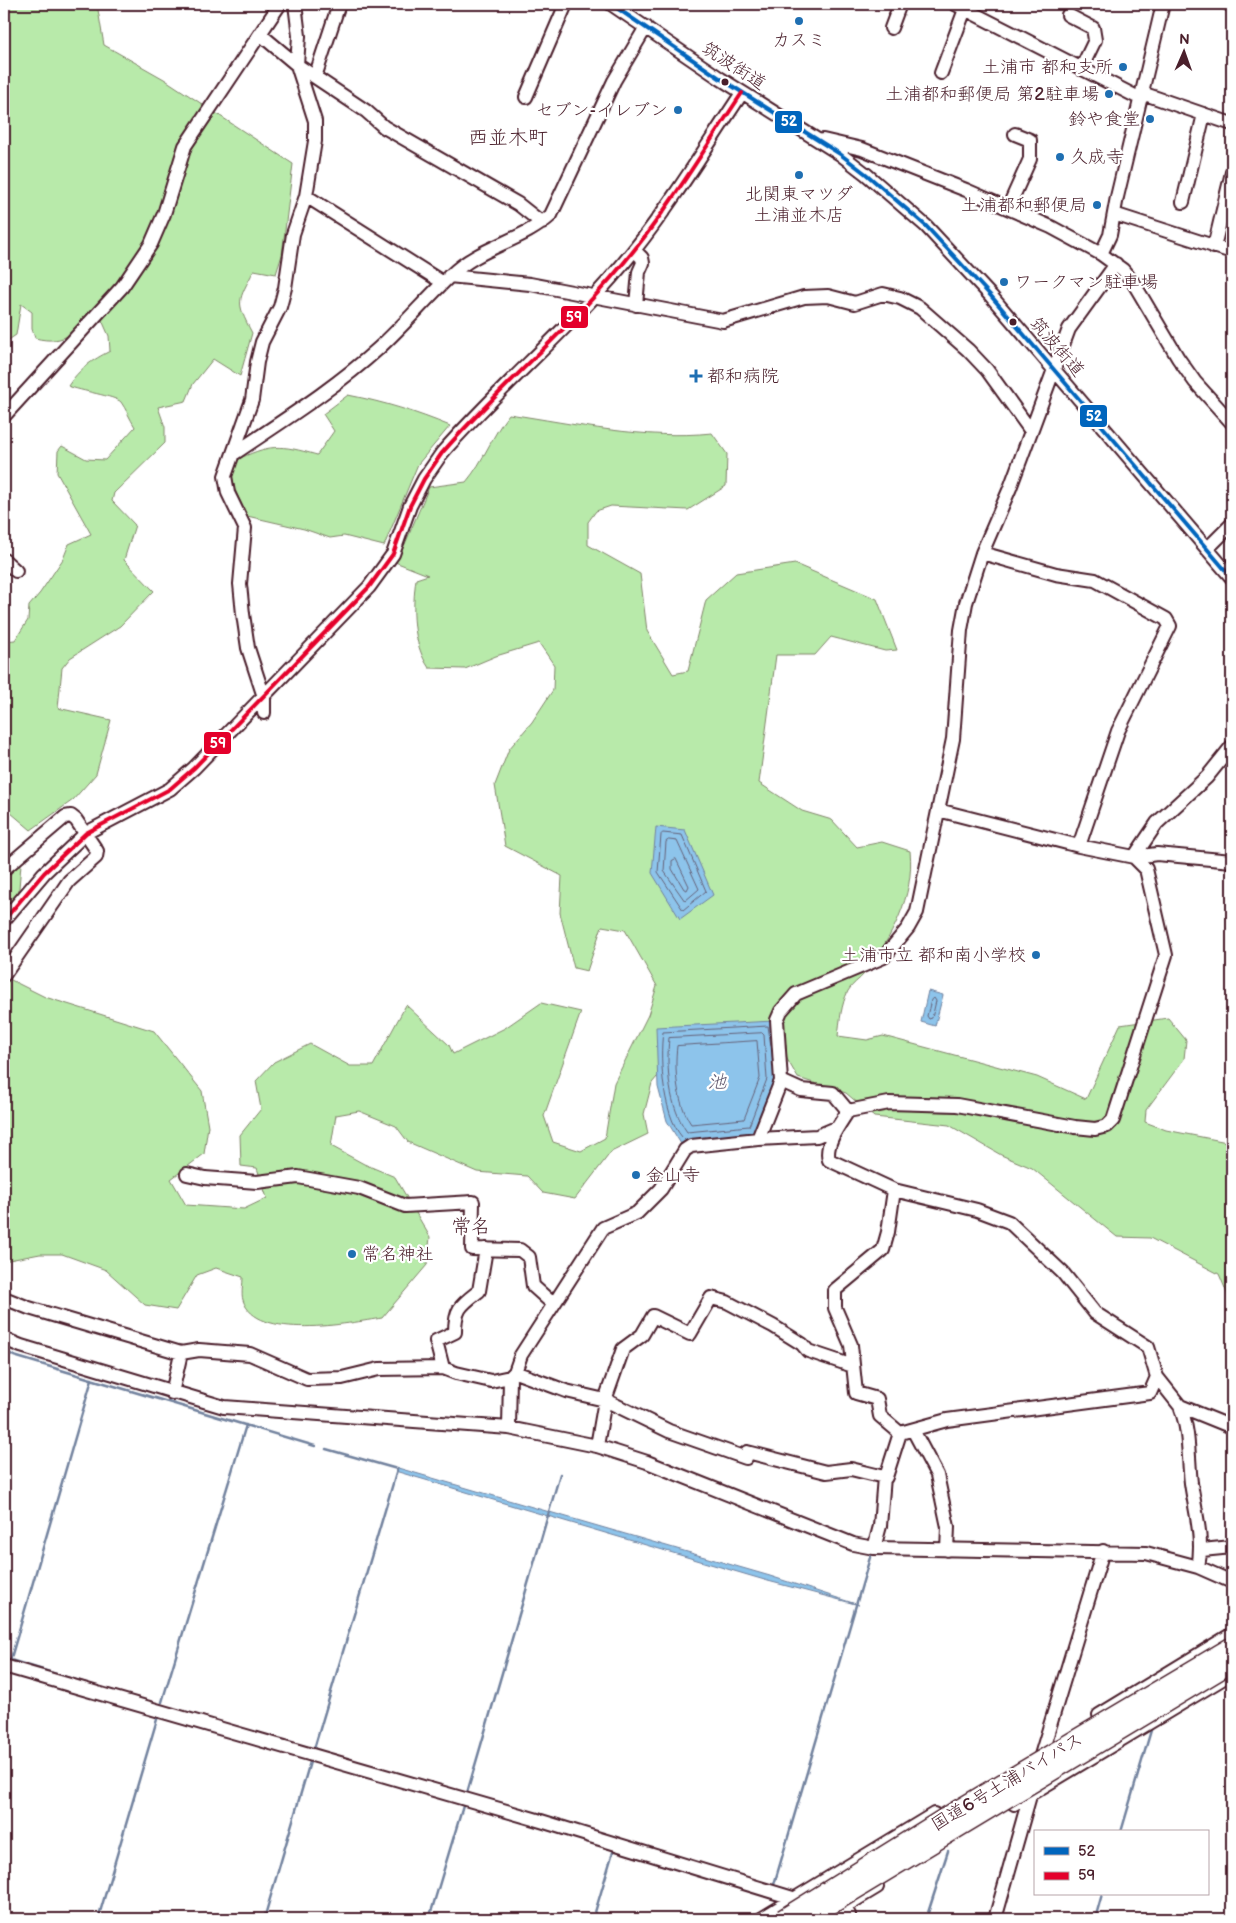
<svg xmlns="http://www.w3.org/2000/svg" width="1236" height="1923" font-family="'Balsamiq Sans','Klee One',sans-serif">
	<rect width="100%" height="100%" fill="#fff"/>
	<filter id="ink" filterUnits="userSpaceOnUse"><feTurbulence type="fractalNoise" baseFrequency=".02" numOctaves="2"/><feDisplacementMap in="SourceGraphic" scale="10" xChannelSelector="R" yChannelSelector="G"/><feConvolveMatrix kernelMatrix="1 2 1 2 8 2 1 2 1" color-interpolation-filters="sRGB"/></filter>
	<g filter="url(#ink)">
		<path fill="#b8eaaa" stroke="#81846a" d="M4,4H97L104,45L164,79L293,164L282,255L276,274L254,270C238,302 235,300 252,333L240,376L213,359L193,384L186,401L158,407L165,427V443L114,493L112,501L135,525L124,560L154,591L120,626L70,658L62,668L58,708L111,720L96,774L73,800L31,830L4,807V695H7L4,641L15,640L28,620L29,606L40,593L63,559L69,544L91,534L57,473L58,451L62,446L86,459L105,460L135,427C130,419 126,409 121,402C115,396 80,391 68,386C79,369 92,360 110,351L109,336L97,309C78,330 66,346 35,338L32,329V312L21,304L16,335L4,343Z
			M348,395C384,402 416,412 450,426L418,464L384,546L344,536L330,538L304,529L247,516L230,479L234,461C270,444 279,444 317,455L334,431L323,414Z
			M509,414C575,424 645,440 712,433L727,454L726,486L688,510L611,506L596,511L588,522V545L640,574L647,631L673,674L688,671L706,600L736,573L795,564L877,599L897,650L885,651L831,637L815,655H776L759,783L802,811L832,820L857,847L882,842L910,851C915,896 891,939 864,974C859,980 852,984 848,991C841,1005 840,1020 838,1036L867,1040L883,1036L1037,1077L1086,1099L1120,1025L1168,1018L1186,1040L1184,1059L1146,1110L1145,1122L1166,1130L1232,1143V1329L1227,1293L1219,1274L1150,1238L1117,1237L1032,1168L1001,1155L949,1125L874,1117L846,1093L798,1078L787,1059L784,1026L741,1030L679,1051L652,1083L644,1114L648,1134L611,1152L575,1199L543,1193L527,1176L477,1172L408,1142L396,1126L359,1111L336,1115L331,1146L364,1164L395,1177L430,1237L427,1265L382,1318C350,1323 256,1342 243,1300C241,1294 243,1284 243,1277L216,1268L197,1275L176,1310L145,1305L106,1270L62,1254H40L4,1261V983L7,978L45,997L154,1031L202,1091L208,1126L204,1154L171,1179L186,1205L244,1209L267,1198L257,1168L241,1166L240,1135L261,1109L256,1081L274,1062L310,1044L350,1066H373L406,1005L449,1045L453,1054L505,1028L541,1003L581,1012L544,1116L553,1142L581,1151L605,1138L614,1083L648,1015L657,986L625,930L602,926L587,971L574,968L560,913L562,876L505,846L495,785L509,749L532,722L553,690L554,665L539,643L496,656L465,669L429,668C412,643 412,608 416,579L428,575L395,562L405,544L429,487L466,482C484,461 492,435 509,414Z
			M4,852L21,864L17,912L4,914Z"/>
		<path fill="#8dc4eb" stroke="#72829e" d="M656,827L685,830L713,895L680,919L652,873Z
			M928,991L943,995L935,1026L921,1022Z
			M774,1021L779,1081L757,1137L684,1149L667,1121L658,1087L656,1027Z
			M398,1468L770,1576L859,1605L768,1581L395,1471Z"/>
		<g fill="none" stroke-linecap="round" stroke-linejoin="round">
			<path stroke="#656178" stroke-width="1" d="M663,833L682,835L706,891L683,910L658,872L661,835Z
				M669,840L677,841L699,889L685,901L664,871L666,842Z
				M676,859L689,886L687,890L684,889L672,869V861Z
				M934,998L936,1001L932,1018L929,1019L927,1016L931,1000Z
				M762,1033L764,1035L767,1079L749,1126L687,1132C669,1107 666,1069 669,1038Z
				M757,1041L760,1078L744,1119L691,1124C677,1103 674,1070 677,1046Z
				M686,1141C663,1122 659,1060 663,1032L768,1026L771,1046"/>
			<path stroke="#72829e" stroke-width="2.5" d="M4,1350L14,1356L315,1446
				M326,1449L397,1469
				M4,1658L105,1689
				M11,1658L92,1379
				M4,1680L6,1671
				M162,1702L246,1425
				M314,1749L397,1470
				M467,1793L560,1474
				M1121,1832L1152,1727
				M773,1888L871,1554
				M98,1919L158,1716
				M264,1919L310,1762
				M429,1919L463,1806
				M593,1919L613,1852
				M926,1919L948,1851
				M1095,1919L1102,1894"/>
			<g stroke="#4a1f2b" stroke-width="16">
				<path id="minor" d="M611,4L721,79L840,154L866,174L926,226L991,296L1232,578
					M955,4L1141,99
					M1228,4L1232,5
					M1068,15L1093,28L1095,40L1081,69
					M891,28L900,4
					M260,34L297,65L366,111L384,127L518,204L542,223
					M941,73L967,4
					M315,77L339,4
					M1142,93L1232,124
					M526,97L566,4
					M823,140L862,149L966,190L1051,227L1101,254L1123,270L1133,282L1178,358L1195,382L1232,423
					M306,196L442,282
					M1183,202L1204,114
					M1008,208L1030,159V140L1015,134
					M1114,214L1232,252
					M1214,247L1232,172
					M634,250L642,258L643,263L639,272L636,305
					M1101,254L1110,235L1117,197L1163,4
					M449,276L530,284L723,321L804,297L828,296L855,303L883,294L900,298L920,308L968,350L987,370L1031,431
					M4,416L122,287L151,244L164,214L185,146L280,4
					M235,453C284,420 335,388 379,348C404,325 427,298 451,275C479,247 523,241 551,215L614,81L646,27
					M1207,549L1232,524
					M982,553L1056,574L1095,580L1166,619L1170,626L1118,731L1079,846
					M4,560L16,571
					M264,713V697L248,648L243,614L240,584L245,528L228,493L225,476L252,400L257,362L262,342L280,307L285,288L293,234L306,196L315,141V121L297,65L299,36L295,4
					M938,810L1079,846L1134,857L1157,854L1232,861
					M1134,857L1157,823L1207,777L1232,746
					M4,869L65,817L71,816L76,820L97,851L96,857L69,881L4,975
					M4,920L44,873L86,833L170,789L194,768L369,587L393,554L410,506L424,479L442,453C503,383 577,323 635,249C674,200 707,145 742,93
					M781,1081L801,1090L833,1093L848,1111
					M758,1139L781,1081L777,1020L781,1011L796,994L884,957L908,928L917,912L953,739L961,630L966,603L982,553L1010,488L1069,329L1116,264
					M187,1174L205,1178L257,1182L298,1177L359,1188L405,1206L473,1202L472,1249L520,1250L529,1257L533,1286L553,1304
					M894,1190L888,1232L883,1250L835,1290V1308L851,1345L856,1393L877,1399L880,1416L900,1433
					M4,1298L29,1308L181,1353L199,1350L250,1354L307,1379L342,1378L379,1369L443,1368L456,1373L491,1381L510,1377L515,1372L521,1355L603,1228L637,1213L661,1189L685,1150L691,1146L758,1139L817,1136L836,1128
					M4,1339L21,1346L224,1407L509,1428L597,1446L647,1462L853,1544L874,1548L1146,1553L1198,1567L1232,1582
					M443,1368L436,1341L455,1332C455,1308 461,1305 479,1291L486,1249
					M515,1372L566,1391L605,1400L669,1431L746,1458L747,1452L826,1472L851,1469L884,1477
					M1157,1377L1180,1406L1232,1427
					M172,1393L181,1353
					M1180,1406C1190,1432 1188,1457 1191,1483C1195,1511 1204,1539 1198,1567
					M509,1428L510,1377
					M913,1430L937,1475L948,1527L947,1550
					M900,1433L947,1420L1150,1393L1157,1377L1148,1347L1095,1313L1063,1273L1009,1222L977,1210L894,1190L829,1160C824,1144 840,1124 848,1111L889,1103L957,1105L1075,1127L1095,1129L1107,1126L1113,1120L1166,955L1146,869L1134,857
					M597,1446L605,1400L623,1349L642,1335L653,1316L690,1334L711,1298L727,1302L773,1326L802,1344L808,1351L853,1366
					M874,1548L880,1526L884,1477H886L900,1433
					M1202,1550L1232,1547
					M4,1666L541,1821L796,1899L845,1907
					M1099,1715L1232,1634
					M1038,1765L1103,1551
					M1014,1804L1232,1673
					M845,1907L849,1915L848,1919
					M761,1919L934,1814
					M824,1919L877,1887
					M995,1919L1031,1792"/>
			</g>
			<use href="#minor" stroke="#fff" stroke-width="12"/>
			<g stroke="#4a1f2b" stroke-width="22" stroke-linecap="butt">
				<path id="highway-bridge" d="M783,1919L953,1813L1232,1647
					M806,1919L1232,1662"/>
			</g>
			<use href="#highway-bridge" stroke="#fff" stroke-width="19"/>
			<g stroke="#fff" stroke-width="8">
				<path id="bus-1" d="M611,4L721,79L840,154L866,174L926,226L991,296L1232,578"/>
			</g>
			<g stroke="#fff" stroke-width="8">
				<path id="bus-2" d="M4,920L44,873L86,833L170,789L194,768L369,587L393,554L410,506L424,479L442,453C503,383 577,323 635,249C674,200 707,145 742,93"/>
			</g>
			<use href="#bus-1" stroke="#0065bd" stroke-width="4"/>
			<use href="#bus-2" stroke="#e4002b" stroke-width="4"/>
		</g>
	</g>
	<g fill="#1f6fb2" stroke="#fff" stroke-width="2">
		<circle cx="799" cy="21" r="5"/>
		<circle cx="1123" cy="67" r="5"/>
		<circle cx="1109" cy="94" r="5"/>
		<circle cx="678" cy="110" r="5"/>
		<circle cx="1150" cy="119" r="5"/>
		<circle cx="1060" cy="157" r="5"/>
		<circle cx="799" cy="175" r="5"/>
		<circle cx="1097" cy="205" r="5"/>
		<circle cx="1004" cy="282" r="5"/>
		<path d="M693.5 368.5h5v5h5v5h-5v5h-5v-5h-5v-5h5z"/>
		<circle cx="1036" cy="955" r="5"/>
		<circle cx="636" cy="1175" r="5"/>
		<circle cx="352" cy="1254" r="5"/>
	</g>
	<g fill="#4a1f2b" stroke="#fff" stroke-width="2">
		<circle cx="725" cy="82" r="4.5"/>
		<circle cx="1013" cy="322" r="4.5"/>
	</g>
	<g text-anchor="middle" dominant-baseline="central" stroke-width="4.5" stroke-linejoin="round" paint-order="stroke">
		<g font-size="18" fill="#4a1f2b" stroke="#fff" text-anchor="end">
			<text x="799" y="40" text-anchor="middle">カスミ</text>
			<text x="1113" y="67">土浦市 都和支所</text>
			<text x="1099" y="94">土浦都和郵便局 第2駐車場</text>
			<text x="668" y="110">セブン-イレブン</text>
			<text x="1140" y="119">鈴や食堂</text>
			<text x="1070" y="157" text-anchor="start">久成寺</text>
			<text x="799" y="194" text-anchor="middle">北関東マツダ<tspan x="799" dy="21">土浦並木店</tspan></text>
			<text x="1087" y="205">土浦都和郵便局</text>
			<text x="1014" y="282" text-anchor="start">ワークマン駐車場</text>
			<text x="707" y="376" text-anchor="start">都和病院</text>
			<text x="1026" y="955">土浦市立 都和南小学校</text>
			<text x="646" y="1175" text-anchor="start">金山寺</text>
			<text x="362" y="1254" text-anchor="start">常名神社</text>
		</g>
		<g font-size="18" fill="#4a1f2b" stroke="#fff">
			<text transform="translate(734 66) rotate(33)">筑波街道</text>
			<text transform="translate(1057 347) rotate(49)">筑波街道</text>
			<text transform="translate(1007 1782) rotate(-31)">国道6号土浦バイパス</text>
		</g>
		<g font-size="19" font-style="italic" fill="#61596e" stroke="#fff">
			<text x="717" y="1082">池</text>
		</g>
		<g font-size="20" fill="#4a1f2b" stroke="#fff">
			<text x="508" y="138">西並木町</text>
			<text x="471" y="1227">常名</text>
		</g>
	</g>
	<g stroke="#fff" stroke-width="2">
		<rect x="774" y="110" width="29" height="24" rx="5" fill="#0065bd"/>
		<rect x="560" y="305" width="29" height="24" rx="5" fill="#e4002b"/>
		<rect x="1079" y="404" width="29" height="24" rx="5" fill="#0065bd"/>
		<rect x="203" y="731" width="29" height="24" rx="5" fill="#e4002b"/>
	</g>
	<g font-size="14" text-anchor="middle" font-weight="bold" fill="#fff">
		<text x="789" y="126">52</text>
		<text x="574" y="322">59</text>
		<text x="1094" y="421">52</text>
		<text x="218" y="748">59</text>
	</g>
	<rect width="1236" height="1923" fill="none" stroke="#fff" stroke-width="20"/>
	<rect x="10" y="10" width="1216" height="1903" fill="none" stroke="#4a1f2b" stroke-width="2" filter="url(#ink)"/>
	<rect x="1034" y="1830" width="175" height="65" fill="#ffffff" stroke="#b7a5aa"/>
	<rect x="1044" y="1847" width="25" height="8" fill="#0065bd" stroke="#b7a5aa"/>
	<text x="1078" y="1856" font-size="15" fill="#4a1f2b">52</text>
	<rect x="1044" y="1872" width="25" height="8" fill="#e4002b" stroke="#b7a5aa"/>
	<text x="1078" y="1880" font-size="15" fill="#4a1f2b">59</text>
	<g transform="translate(1184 52) rotate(2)" stroke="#ffffff" stroke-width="4" paint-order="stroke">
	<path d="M0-4L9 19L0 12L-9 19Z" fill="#4a1f2b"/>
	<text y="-8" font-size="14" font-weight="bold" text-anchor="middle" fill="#4a1f2b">N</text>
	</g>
</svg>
